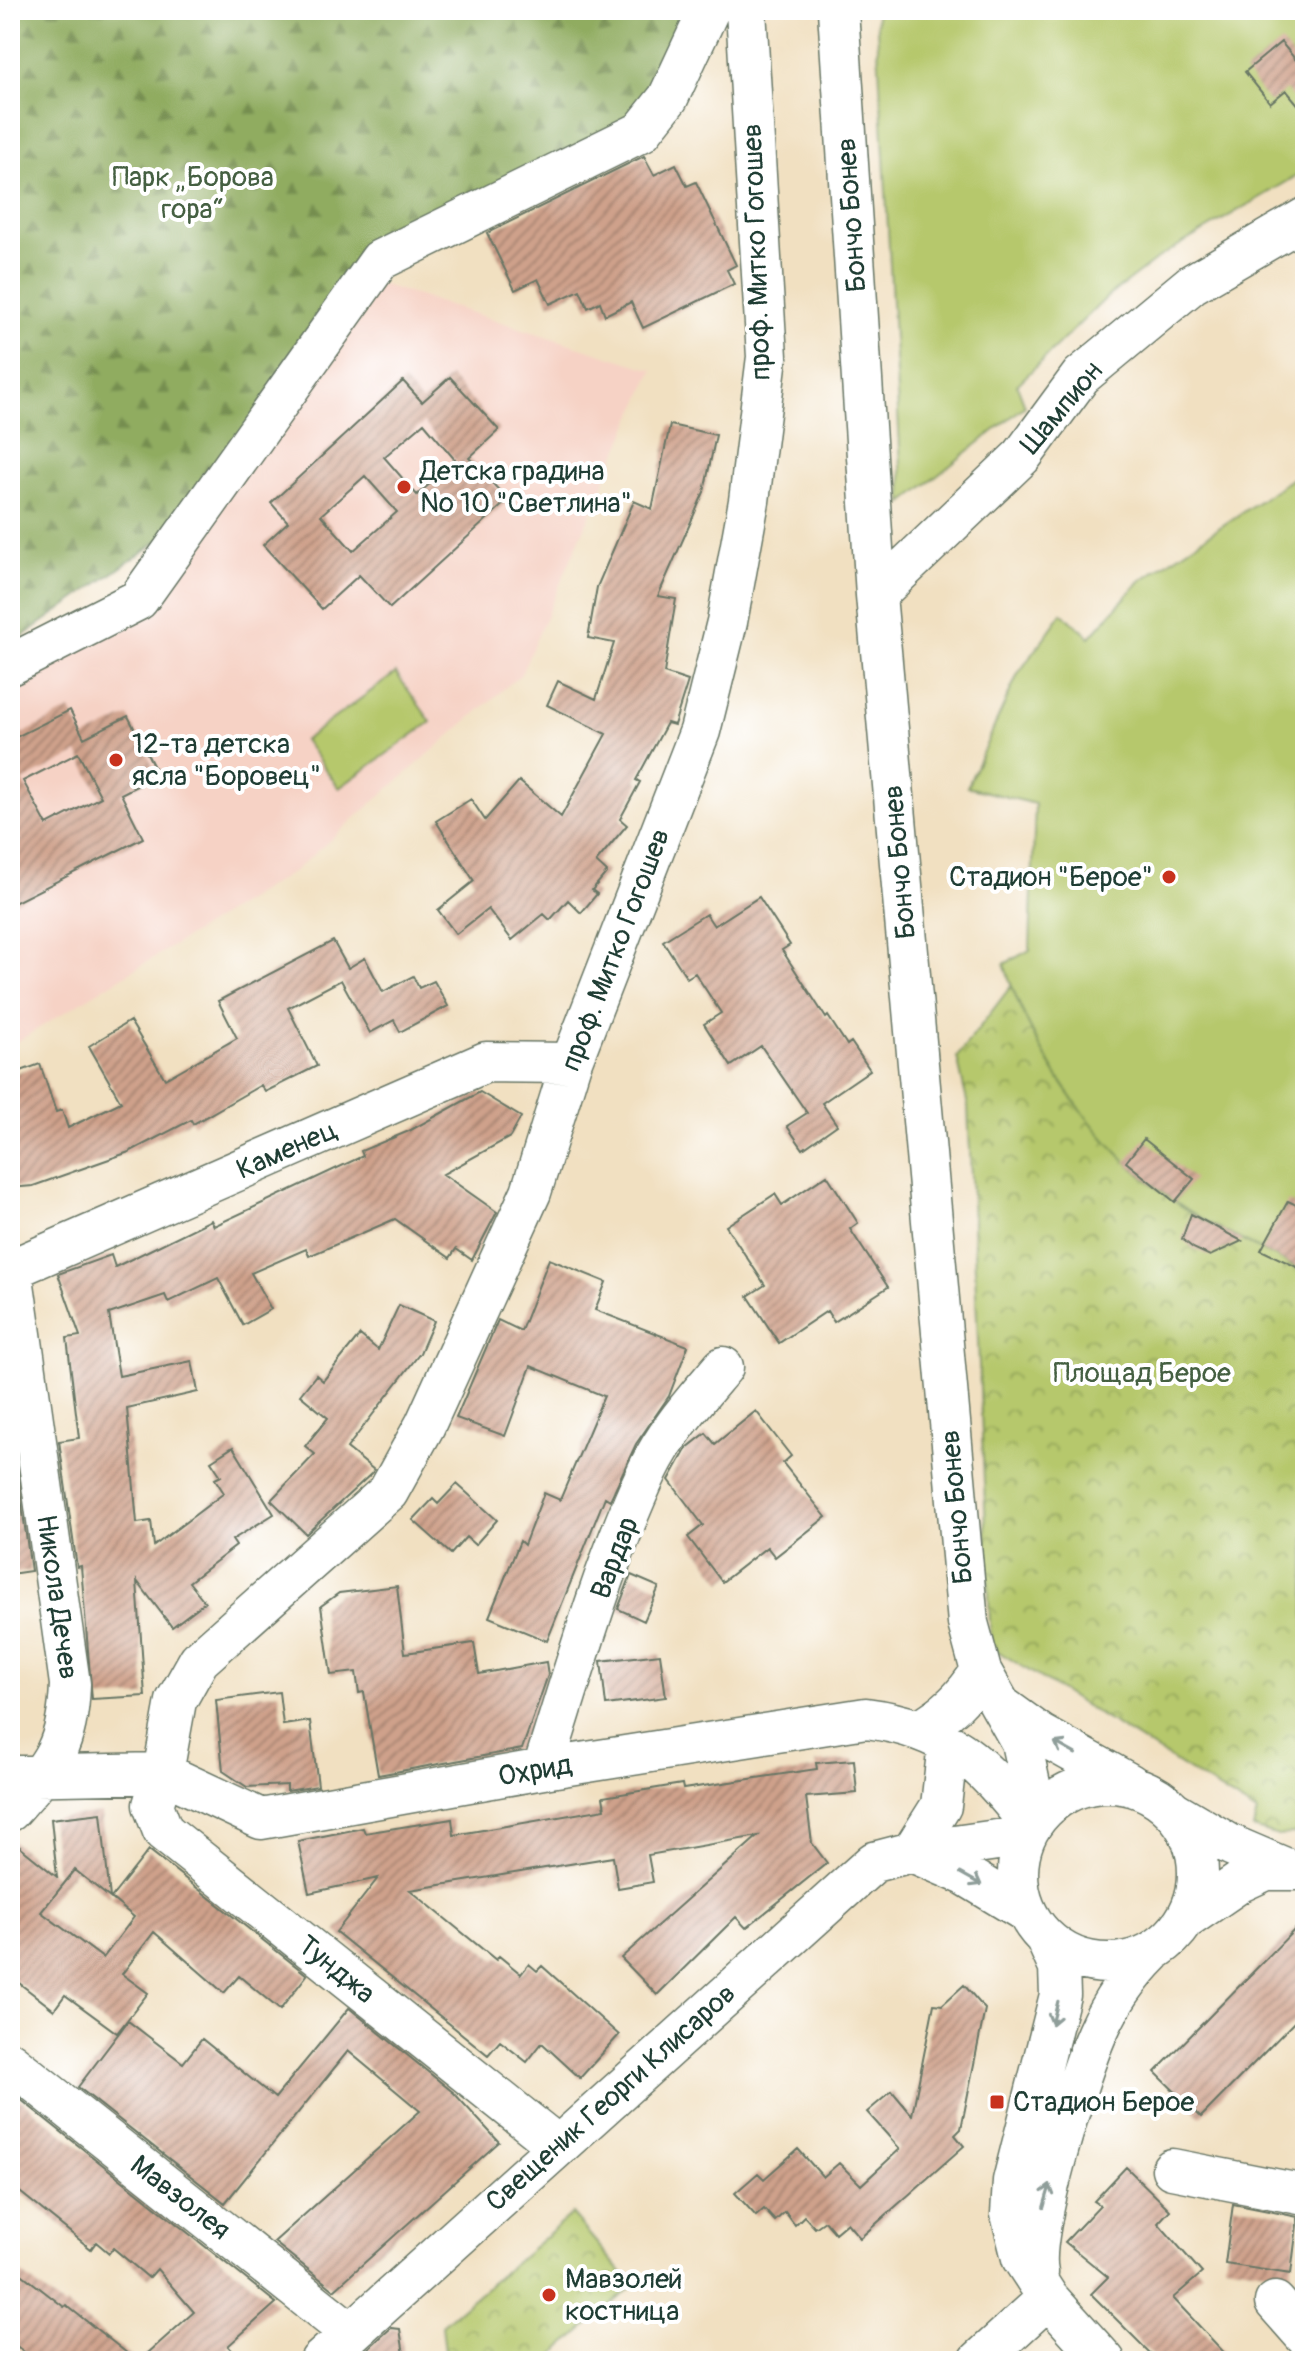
<svg xmlns="http://www.w3.org/2000/svg" width="1315" height="2371" font-family="Pangolin,sans-serif">
	<defs>
		<pattern id="forest-firs" width="22" height="20" patternUnits="userSpaceOnUse" patternTransform="scale(2)"><rect width="22" height="20" fill="#90ac60"/><path d="M5 1l3.5 6h-7zM16 11l3.5 6h-7z" fill="#758d50"/></pattern>
		<pattern id="park-crowns" width="20" height="18" patternUnits="userSpaceOnUse" patternTransform="scale(2)"><rect width="20" height="18" fill="#b6c86c"/><path d="M2 6a3 3 0 1 1 6 0M12 15a3 3 0 1 1 6 0" fill="none" stroke="#93a45a"/></pattern>
		<pattern id="building-hatch" width="6" height="6" patternUnits="userSpaceOnUse" patternTransform="scale(2)"><rect width="6" height="6" fill="#cfa18b"/><path d="M-1 1l2-2M0 6l6-6M5 7l2-2" fill="none" stroke="#a78472"/></pattern>
	</defs>
	<rect width="100%" height="100%" fill="#fff"/>
	<filter id="ink" filterUnits="userSpaceOnUse"><feTurbulence type="fractalNoise" baseFrequency=".0125" numOctaves="2"/><feDisplacementMap in="SourceGraphic" scale="16" xChannelSelector="R" yChannelSelector="G"/><feConvolveMatrix kernelMatrix="1 2 1 2 8 2 1 2 1" color-interpolation-filters="sRGB"/></filter>
	<filter id="wash" filterUnits="userSpaceOnUse"><feTurbulence type="fractalNoise" baseFrequency=".006" numOctaves="4" result="noise"/><feDisplacementMap in="SourceGraphic" scale="32" xChannelSelector="R" yChannelSelector="G"/><feGaussianBlur stdDeviation="1.8" result="paint"/><feColorMatrix in="noise" values="0 0 0 0 0 0 0 0 0 0 0 0 0 0 0 0 0 1.4 0 .05"/><feComposite in="paint" operator="in"/></filter>
	<g filter="url(#wash)">
		<rect width="100%" height="100%" fill="#f1e0c1"/>
		<path fill="#f6d2c5" d="M355,276L653,370L521,674L293,872L10,1046V649L122,604Z"/>
		<path fill="url(#forest-firs)" stroke="#58744a" stroke-width="2" d="M10,10H704L621,133L385,238L191,518L10,645Z"/>
		<path fill="url(#park-crowns)" stroke="#6a8250" stroke-width="2" d="M1011,986C1055,1071 1096,1144 1176,1202C1214,1231 1262,1249 1305,1271V1832L1278,1836L1253,1828L1257,1813L991,1647L968,1106L957,1057Z
			M572,2214L633,2286L546,2361H446L442,2325Z"/>
		<path fill="#b6c86c" stroke="#6a8250" stroke-width="2" d="M876,10H1305V171L1161,256L1107,297L1017,385L1025,406L903,503Z
			M1305,470V1271C1262,1250 1216,1230 1176,1202C1097,1148 1034,1056 1004,964L1030,950L1035,804L967,787L1018,674L1062,613L1090,637L1140,581Z
			M396,673L431,722L339,788L304,740Z"/>
		<g id="blocks">
			<path fill="url(#building-hatch)" fill-rule="evenodd" d="M1281,42L1305,71V113L1286,90L1270,103L1245,72Z
				M644,156L654,175L676,164L687,186L696,182L736,265L727,270L734,284L643,328L631,302L605,315L600,302L588,308L580,290L550,304L538,279L515,290L487,233Z
				M450,377L499,430L469,458L508,500L390,608L359,575L322,609L263,545L288,522L271,503L403,381L422,402ZM424,423L456,461L417,495L384,457ZM365,476L397,512L353,551L321,515Z
				M670,425L716,435L704,492L658,596L676,599L664,673L688,681L674,725L667,723L636,780L640,782L620,819L627,825L596,862L607,872L592,890L597,894L581,913L568,900L550,920L544,914L512,940L488,909L456,934L438,910L474,881L436,821L471,799L485,820L519,781L561,817L606,734L547,705L558,681L596,699L614,643L588,638L597,587L634,501L652,509Z
				M70,710L84,738L128,716L158,775L121,794L143,838L10,905V846L21,841L10,820V740ZM78,753L101,797L47,825L23,781Z
				M759,897L790,945L782,950L826,1018L828,1016L847,1045L851,1042L870,1070L822,1103L837,1125L803,1149L787,1126L807,1113L761,1046L731,1066L704,1024L721,1013L695,973L687,978L663,941L706,914L714,926Z
				M333,941L348,968L365,958L383,992L413,976L419,988L434,981L448,1006L400,1032L394,1020L370,1033L341,980L288,1008L317,1066L265,1092L261,1085L193,1124L191,1120L129,1152L33,1186L10,1188V1075L40,1064L56,1112L62,1110L68,1128L121,1102L89,1046L130,1021L165,1079L237,1038L218,1001Z
				M480,1092L521,1117L510,1137L443,1174L497,1212L472,1260L456,1249L450,1258L395,1219L309,1256L306,1249L251,1273L271,1309L243,1325L218,1278L168,1302L165,1295L109,1314L119,1376L192,1361L198,1392L127,1408L137,1523L151,1521L154,1546L224,1493L215,1479L221,1476L211,1461L233,1447L274,1514L232,1540L236,1546L189,1582L205,1602L172,1627L137,1581L145,1696L92,1699L81,1566L77,1567L59,1441L79,1438L67,1338L80,1336L58,1274L111,1255L115,1267L211,1220L214,1226L363,1156L361,1151L409,1131Z
				M1144,1139L1194,1179L1175,1202L1126,1162Z
				M827,1175L858,1223L850,1229L888,1287L834,1322L827,1311L779,1343L748,1296L765,1285L726,1226L775,1194L782,1205Z
				M1288,1201L1305,1209V1271L1261,1250Z
				M1191,1214L1242,1241L1210,1256L1193,1248L1182,1239Z
				M549,1259L606,1282L595,1310L688,1346L669,1396L636,1444L610,1500L605,1497L547,1641L489,1617L520,1541L524,1545L544,1493L560,1500L604,1396L531,1366L505,1436L456,1418L498,1320L521,1331Z
				M399,1305L434,1321L420,1353L347,1448L374,1470L372,1473L306,1534L271,1500L315,1454L305,1446L328,1418L300,1395L316,1375L323,1381L360,1335L378,1350Z
				M756,1411L791,1456L783,1463L826,1517L775,1557L767,1547L722,1582L688,1537L703,1525L669,1480L687,1448L706,1433L715,1444Z
				M10,1447H14L31,1571L10,1574Z
				M457,1484L497,1520L475,1545L466,1537L451,1554L413,1520L433,1499L438,1504Z
				M631,1575L659,1587L644,1621L618,1609Z
				M397,1586L405,1653L474,1643L479,1674L546,1662L548,1675L522,1749L378,1775L364,1692L359,1693L356,1672L331,1675L321,1606L339,1593Z
				M660,1654L666,1697L606,1705L601,1661Z
				M279,1692L283,1725L310,1721L318,1786L287,1791V1785L247,1787L223,1771L216,1700Z
				M854,1760L857,1793L806,1797L812,1843L827,1863L746,1928L736,1917L657,1995L621,1958L758,1836L648,1855L653,1882L618,1888L613,1857L410,1890L496,1960L499,1956L521,1974L529,1964L537,1971L542,1966L619,2035L580,2078L542,2043L527,2062L500,2041L488,2055L336,1932L378,1878L309,1893L298,1841L363,1828L365,1833L452,1819L454,1835L605,1809L603,1797L682,1784L683,1789L817,1769L816,1763Z
				M101,1813L110,1898L75,1870L41,1912L103,1958L134,1917L111,1898L149,1850L307,1975L280,2010L239,1976L224,1993L154,1932L122,1974L148,1993L117,2033L65,1995L54,2010L10,1976V1839L57,1877L51,1819Z
				M1305,1919V2011L1201,2117L1155,2072Z
				M964,1985L985,2009L961,2129L955,2135L964,2146L860,2238L847,2223L835,2233L825,2221L815,2228L804,2216L795,2225L785,2212L775,2221L764,2209L756,2216L735,2193L758,2173L764,2179L798,2149L823,2177L839,2163L861,2185L900,2149L867,2112L892,2091L912,2115L934,2004L942,2005Z
				M349,2008L454,2093L499,2142L334,2290L274,2242L420,2111L348,2051L225,2203L78,2087L128,2021L183,2063L202,2039L275,2098Z
				M10,2091L276,2303L228,2346L242,2361H139L194,2312L157,2269L149,2278L113,2248L109,2253L96,2242L91,2249L10,2184Z
				M1126,2167L1170,2210L1158,2223L1202,2273L1173,2298L1232,2361H1158L1091,2294L1108,2277L1065,2242L1100,2205L1094,2201Z
				M1233,2204L1298,2217L1291,2274L1225,2264Z
				M10,2265L64,2307L66,2305L137,2361H36L10,2341Z
				M391,2328L400,2329L405,2361H354Z"/>
		</g>
	</g>
	<g filter="url(#ink)">
		<use href="#blocks" fill-opacity="0" stroke="#687665" stroke-width="2"/>
		<g fill="none" stroke-linecap="round" stroke-linejoin="round">
			<g stroke="#687665" stroke-width="43">
				<path id="minor" d="M838,10L876,595L968,1623L981,1671L1021,1742L1037,1817
					M876,595L1022,456L1081,376L1192,284L1305,218
					M10,665L138,600L380,260L641,132L668,98L709,10
					M10,1270L486,1062L571,1063
					M1004,1708L1040,1734L1130,1784
					M919,1730C947,1714 964,1698 981,1671
					M543,1769C574,1670 604,1564 648,1470C666,1432 696,1399 723,1367
					M10,1776L163,1773L261,1819L543,1769L866,1718C946,1728 984,1763 1031,1826
					M1018 1873a90 90 0 1 1 180 0a90 90 0 1 1-180 0Z
					M10,1811C51,1765 68,1749 70,1684L12,1270
					M1175,1812L1231,1845L1285,1868
					M912,1852L965,1875L1026,1912
					M912,1852L941,1806L948,1744
					M1186,1919L1240,1882L1266,1870H1305
					M1046,1939L1059,1968L1060,1995L1013,2181L1011,2214L1022,2258L1048,2298L1105,2361
					M10,2062L351,2333
					M558,2146L163,1831L153,1805L163,1773L176,1701L199,1660L388,1492L425,1425L531,1192L571,1063L700,731L727,622L749,501L767,357L746,10
					M1172,2169L1305,2195
					M1038,2272C1029,2232 1078,2076 1097,2033C1110,2004 1130,1975 1153,1952
					M1275,2302L1305,2336
					M320,2361L874,1862L912,1852L1025,1836
					M979,2361L1048,2298"/>
			</g>
			<use href="#minor" stroke="#fff" stroke-width="40"/>
		</g>
		<defs><path id="oneway-shaft" d="M-6 0H5M1.5-3L5.5 0L1.5 3" fill="none" stroke-width="1.6" stroke-linecap="round" stroke-linejoin="round" transform="scale(2)"/></defs>
		<g stroke="#8f9e9a">
			<use href="#oneway-shaft" transform="translate(1065 1748) rotate(-151)"/>
			<use href="#oneway-shaft" transform="translate(971 1879) rotate(29)"/>
			<use href="#oneway-shaft" transform="translate(1055 2013) rotate(104)"/>
			<use href="#oneway-shaft" transform="translate(1047 2196) rotate(-74)"/>
		</g>
	</g>
	<g fill="#c8321e" stroke="#fff" stroke-width="3">
		<circle cx="404" cy="487" r="8"/>
		<circle cx="116" cy="760" r="8"/>
		<circle cx="1169" cy="877" r="8"/>
		<rect x="989" y="2094" width="16" height="16" rx="4"/>
		<circle cx="549" cy="2295" r="8"/>
	</g>
	<g text-anchor="middle" dominant-baseline="central" stroke-width="8" stroke-linejoin="round" paint-order="stroke">
		<g font-size="28" fill="#456042" stroke="#fff">
			<text x="193" y="177">Парк „Борова<tspan x="193" dy="32">гора“</tspan></text>
			<text x="1142" y="1373">Площад Берое</text>
		</g>
		<g font-size="28" fill="#1f3d34" stroke="#fff">
			<text transform="translate(852 215) rotate(-94)">Бончо Бонев</text>
			<text transform="translate(757 252) rotate(-92)">проф. Митко Гогошев</text>
			<text transform="translate(1062 408) rotate(-50)">Шампион</text>
			<text transform="translate(900 862) rotate(-95)">Бончо Бонев</text>
			<text transform="translate(616 950) rotate(-69)">проф. Митко Гогошев</text>
			<text transform="translate(287 1150) rotate(-24)">Каменец</text>
			<text transform="translate(957 1507) rotate(-95)">Бончо Бонев</text>
			<text transform="translate(615 1558) rotate(-69)">Вардар</text>
			<text transform="translate(57 1597) rotate(82)">Никола Дечев</text>
			<text transform="translate(535 1771) rotate(-10)">Охрид</text>
			<text transform="translate(336 1970) rotate(39)">Тунджа</text>
			<text transform="translate(611 2098) rotate(-42)">Свещеник Георги Клисаров</text>
			<text transform="translate(180 2198) rotate(38)">Мавзолея</text>
		</g>
		<g font-size="28" fill="#1f3d34" stroke="#fff" text-anchor="start">
			<text x="420" y="471">Детска градина<tspan x="420" dy="32">№ 10 "Светлина"</tspan></text>
			<text x="132" y="744">12-та детска<tspan x="132" dy="32">ясла "Боровец"</tspan></text>
			<text x="1153" y="877" text-anchor="end">Стадион "Берое"</text>
			<text x="1013" y="2102">Стадион Берое</text>
			<text x="565" y="2279">Мавзолей<tspan x="565" dy="32">костница</tspan></text>
		</g>
	</g>
	<rect width="1315" height="2371" fill="none" stroke="#fff" stroke-width="40"/>
</svg>
